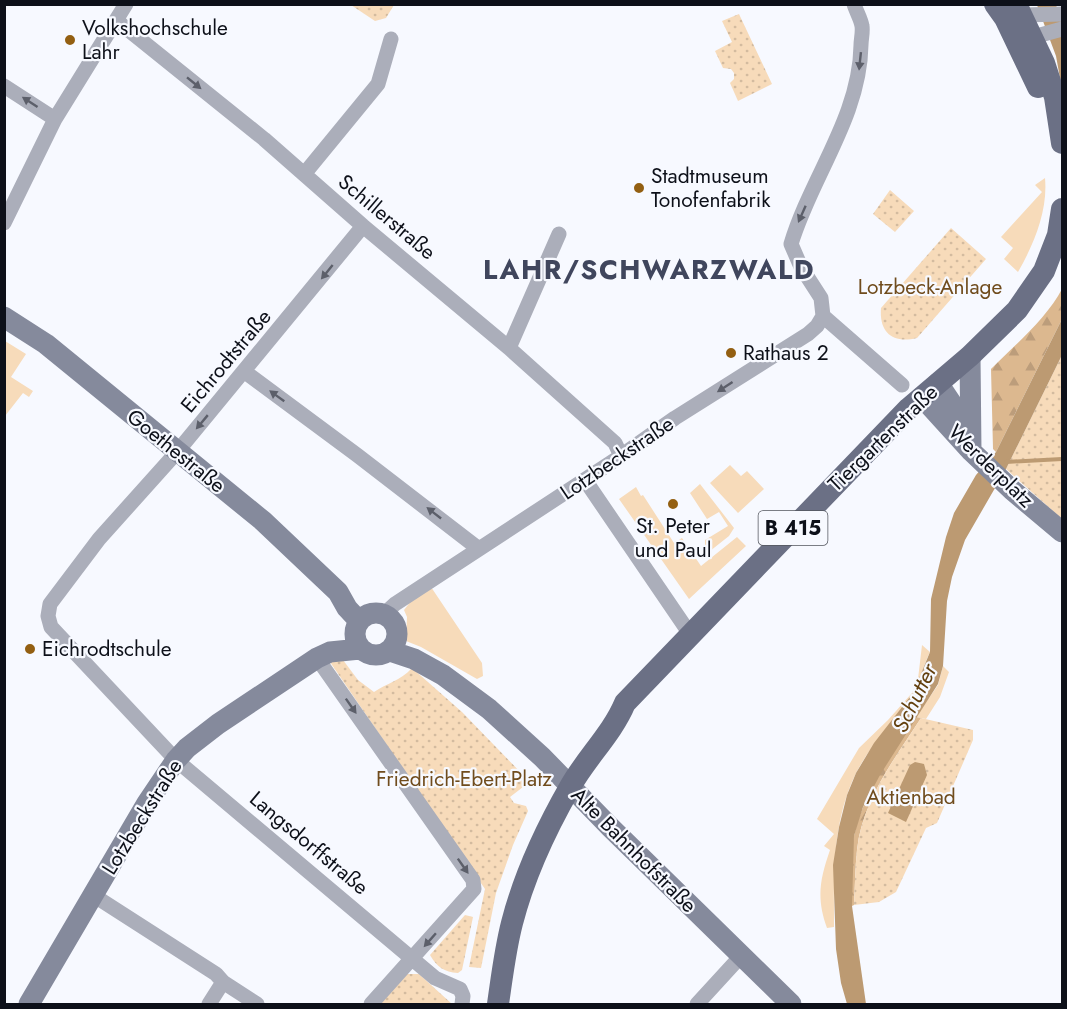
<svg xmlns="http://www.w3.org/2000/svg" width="1067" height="1009" font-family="Jost,sans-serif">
	<defs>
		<pattern id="forest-firs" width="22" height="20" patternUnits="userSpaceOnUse" patternTransform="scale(1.5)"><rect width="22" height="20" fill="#dcb88f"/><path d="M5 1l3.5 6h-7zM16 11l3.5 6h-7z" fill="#bc9d7b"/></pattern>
		<pattern id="park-dots" width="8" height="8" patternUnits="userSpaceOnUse" patternTransform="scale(1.5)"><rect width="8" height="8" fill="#f7dbba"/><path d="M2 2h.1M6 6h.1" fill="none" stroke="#d3bb9f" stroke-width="1.8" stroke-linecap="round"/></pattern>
	</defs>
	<rect width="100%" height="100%" fill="#f7f9ff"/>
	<path fill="#f7dbba" d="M1045,178C1048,211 1034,244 1018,272L1004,259L1013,248L1001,237L1042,192L1035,185Z
		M5,341L26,354L11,377L33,391L29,397L23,393L5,416Z
		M730,465L741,476L747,471L764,489L738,513L710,483Z
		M700,484L734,528L729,536L705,555V540L728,526L719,512L707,519L690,493Z
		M636,487L641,496L643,495L674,543L682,538L701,566L737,537L746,546L689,599L619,499Z
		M431,587L482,663L483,676L477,679L421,647L406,641L407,617L404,610L411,601Z
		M922,645L930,652C923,666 920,682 912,694C894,721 871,744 856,773C832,822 834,875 834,927L827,928C816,898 820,879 830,850L824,846L834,834L817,819L859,748L888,720L912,693L918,679Z
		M943,666L949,672L940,697L926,719L916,717L938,685Z"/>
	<path fill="url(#forest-firs)" d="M1062,289V319L996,452L993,449L991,369C1014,346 1047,318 1062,289Z
		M916,717L921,718C895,758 862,801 857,850C855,868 855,887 854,905L852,906C852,883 849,858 854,836C863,793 893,753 916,717Z"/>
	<path fill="url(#park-dots)" d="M351,5H394L386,18L375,21Z
		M739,14L772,84L738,101L730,83L734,79V73L731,69L723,68L715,51L732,42L722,21Z
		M890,190L914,211L895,232L873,214Z
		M951,228L986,259L917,338C893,344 879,333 881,308Z
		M1062,355V519L1006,469Z
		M340,656L358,680L374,692C387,683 400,681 412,668L462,712L527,779L523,787L510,797L514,803L526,806L528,811L513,845L496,893L481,968L469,967L485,889L330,662Z
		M921,718L973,730V740L937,823L926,828L896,892L879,902L854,905C855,887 855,868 857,850C862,801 895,758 921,718Z
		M465,915L473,917L462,970L458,973C444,972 437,967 430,955Z
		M407,974H419L452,1004H379Z"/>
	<path fill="#bc9a72" d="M1037,5H1056L1062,21V89L1056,56Z
		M1062,319V355L1006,469L965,540L952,577L947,601L943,666L938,684L880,775L863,807L854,836L852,906L866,1004H847L841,983L836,949L833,865L839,827L847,795L856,773L874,743L913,693L930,652L931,599L946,537L954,513L976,475L996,452Z
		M915,762L924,764L927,775L906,822L888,813L910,765Z"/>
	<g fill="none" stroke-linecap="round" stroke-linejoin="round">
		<path stroke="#bc9a72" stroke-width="4" d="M1006,462L1062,459"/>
		<path stroke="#abaeba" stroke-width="15" d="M854,4C856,11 861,19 862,26C863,32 861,39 861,45C860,117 811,177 791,244L801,267L821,298L823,316L902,385
			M1023,15L1062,14
			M116,20L264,139L363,226L509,348L615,443L621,456
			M1025,37H1033L1062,29
			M4,86L55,119
			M305,173L378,84L391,39
			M4,223L55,119L126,4
			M363,226L177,452L99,539L50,604L48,616L51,627L176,760L435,978L460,989L463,996L462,1004
			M509,348L559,234
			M245,372L357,455L479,549
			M585,480L690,634
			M384,614L395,604L621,456L675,418L808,334L817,326L823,316
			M317,658L473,880L474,889L371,1004
			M93,895L216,974L223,982L257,1004
			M209,1004L223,982
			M697,1004L741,956"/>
		<path stroke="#858a9c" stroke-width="21" d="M4,317L46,344L263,521L338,592L347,608L359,621
			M970,356L971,451
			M938,383L956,410L965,434
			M922,397L971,451L1012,490L1062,532
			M355 634a21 21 0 1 1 42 0a21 21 0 1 1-42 0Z
			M390,651L414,659L443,675L489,709L542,757L610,827L791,1004
			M29,1004L147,803L176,760L187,748L218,724L317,658L330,652L360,649"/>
		<path stroke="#6b7085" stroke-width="22" d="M995,4L1005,18L1038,87
			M1016,4L1044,63L1055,97L1062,143
			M498,1004C502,977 505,950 512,923C524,876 546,829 570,787C586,758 612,734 625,703L909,408L970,356L1017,310L1044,271L1058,235L1062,209"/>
	</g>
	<defs><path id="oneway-solid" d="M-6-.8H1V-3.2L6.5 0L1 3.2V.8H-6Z" transform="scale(1.5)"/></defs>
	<g fill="#5c5f6a">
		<use href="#oneway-solid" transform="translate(860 61) rotate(96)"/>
		<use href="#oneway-solid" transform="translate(194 83) rotate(39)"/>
		<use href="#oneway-solid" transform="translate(30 102) rotate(-147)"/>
		<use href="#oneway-solid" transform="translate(802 214) rotate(114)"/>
		<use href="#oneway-solid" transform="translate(327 272) rotate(129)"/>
		<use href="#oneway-solid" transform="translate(725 387) rotate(147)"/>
		<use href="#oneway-solid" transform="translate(277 396) rotate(-144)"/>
		<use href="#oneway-solid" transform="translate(202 422) rotate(130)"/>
		<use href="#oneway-solid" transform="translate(434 513) rotate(-142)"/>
		<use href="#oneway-solid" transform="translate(351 706) rotate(55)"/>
		<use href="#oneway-solid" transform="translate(463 866) rotate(55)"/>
		<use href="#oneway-solid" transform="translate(430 940) rotate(131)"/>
	</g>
	<g fill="#935f12" stroke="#f7f9ff" stroke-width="2">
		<circle cx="70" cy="40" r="6"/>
		<circle cx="639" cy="188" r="6"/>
		<circle cx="731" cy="353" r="6"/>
		<circle cx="673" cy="504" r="6"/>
		<circle cx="30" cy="649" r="6"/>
	</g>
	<g text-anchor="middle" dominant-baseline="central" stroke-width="4.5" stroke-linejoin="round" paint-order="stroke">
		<rect fill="#f7f9ff" stroke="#53565e" stroke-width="1.5" x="758.5" y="511" width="69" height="34" rx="4.5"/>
		<g font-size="20" font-weight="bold" fill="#0d1019">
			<text x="793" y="528">B 415</text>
		</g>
		<g font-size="21" fill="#0d1019" stroke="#f7f9ff" text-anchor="start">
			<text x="82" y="28">Volkshochschule<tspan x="82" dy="24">Lahr</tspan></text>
			<text x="651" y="176">Stadtmuseum<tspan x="651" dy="24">Tonofenfabrik</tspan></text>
			<text x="743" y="353">Rathaus 2</text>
			<text x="673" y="526" text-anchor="middle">St. Peter<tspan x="673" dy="24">und Paul</tspan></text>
			<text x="42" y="649">Eichrodtschule</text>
		</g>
		<g font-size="21" fill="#0d1019" stroke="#f7f9ff">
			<text transform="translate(387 217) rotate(40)">Schillerstraße</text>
			<text transform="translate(226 361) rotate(-50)">Eichrodtstraße</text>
			<text transform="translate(883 438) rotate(-44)">Tiergartenstraße</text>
			<text transform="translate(176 451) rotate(39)">Goethestraße</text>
			<text transform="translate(617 458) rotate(-34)">Lotzbeckstraße</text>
			<text transform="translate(991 466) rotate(44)">Werderplatz</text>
			<text transform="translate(142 817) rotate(-58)">Lotzbeckstraße</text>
			<text transform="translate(309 843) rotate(40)">Langsdorffstraße</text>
			<text transform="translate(634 850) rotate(45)">Alte Bahnhofstraße</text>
		</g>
		<g font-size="21" fill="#704c1d" stroke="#f7f9ff">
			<text x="930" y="287">Lotzbeck-Anlage</text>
			<text x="464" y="779">Friedrich-Ebert-Platz</text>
			<text x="911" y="797">Aktienbad</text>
		</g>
		<g font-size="22" font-style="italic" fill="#63400f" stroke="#f7f9ff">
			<text transform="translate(914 698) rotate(-64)">Schutter</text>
		</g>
		<g font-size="27" font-weight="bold" letter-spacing="1.5" fill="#40465d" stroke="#f7f9ff">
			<text x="649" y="269">LAHR/SCHWARZWALD</text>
		</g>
	</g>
	<rect width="1067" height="1009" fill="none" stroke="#0d1019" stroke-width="12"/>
</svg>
